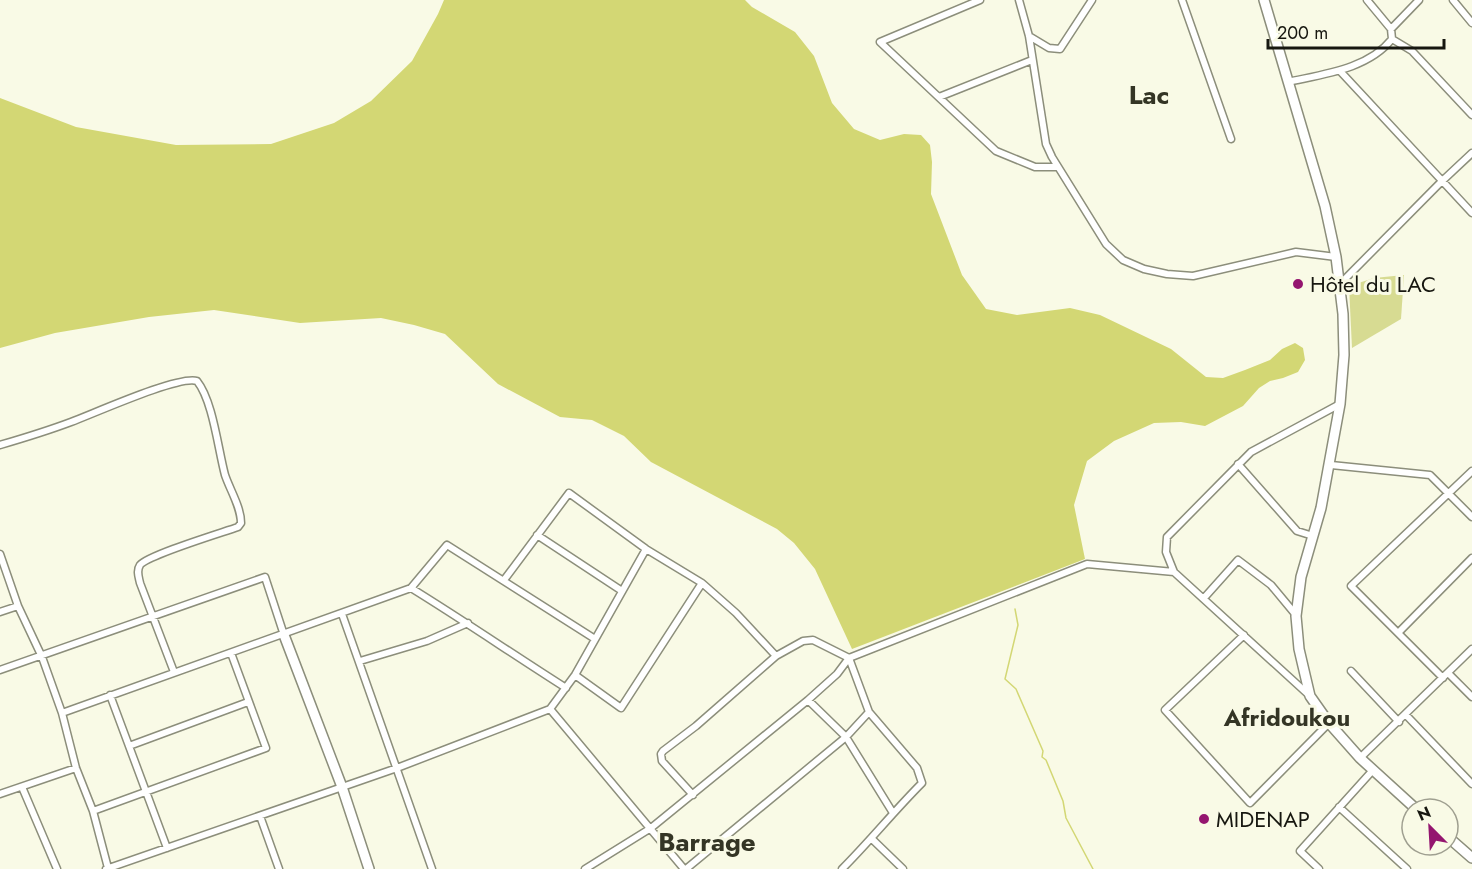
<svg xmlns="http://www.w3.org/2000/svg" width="1472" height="869" font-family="Jost,sans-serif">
	<rect width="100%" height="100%" fill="#f9fae6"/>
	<path fill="#d7db92" d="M1404,275L1401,319L1352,348L1349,286L1374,278Z"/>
	<path fill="#d3d774" d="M444,0H745L752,7L795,32L814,56L832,103L854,129L880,140L904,134L921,135L930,145L932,162L931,194L962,275L986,309L1017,315L1070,308L1100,315L1171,349L1206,377L1223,378L1245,370L1270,360L1282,349L1295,343L1303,348L1305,360L1298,372L1283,378L1270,381L1259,388L1243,406L1205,426L1181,422L1154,423L1114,441L1087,461L1074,505L1085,559L852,649L815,569L794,543L777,529L651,462L624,436L592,420L560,417L498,384L445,334L414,325L381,318L300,323L214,310L149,317L55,333L0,348V98L76,127L176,145L271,144L334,123L371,101L412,61L438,14Z"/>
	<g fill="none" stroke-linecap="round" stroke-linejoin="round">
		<path stroke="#d3d774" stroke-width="1.5" d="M1015,609L1018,625L1005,679L1016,689L1043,751L1042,757L1046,760L1063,801L1066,818L1093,869"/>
		<g stroke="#8c8e7b" stroke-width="9">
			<path id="street" d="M980,0L880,42L996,151L1035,167H1058
				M1019,0L1029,36L1046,144L1052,157L1106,244L1123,260L1144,269L1167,274L1193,276L1296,252L1336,257
				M1182,0L1231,139
				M1367,0L1391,29L1392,39L1412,51L1472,115
				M1453,0L1472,23
				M1391,29L1419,0
				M1029,36L1049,48L1060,49L1092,0
				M1340,71L1472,213
				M1288,82C1324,74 1368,69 1392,39
				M939,97L1032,60
				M1340,284L1441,182L1472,153
				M0,445C24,438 47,431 71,422C93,414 179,375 197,381C213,401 218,449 225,475C230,490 241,507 241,523L238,527C221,533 148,555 140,565C136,571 139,578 140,583L174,672
				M1238,464L1297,531L1313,536
				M1331,465L1430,475L1472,517
				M537,535L622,591
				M0,554L18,606L42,657L62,713L76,768L93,811L108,868
				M504,580L569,493L646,549L702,583L621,708L575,675
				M702,583L736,613L776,656
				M411,588C463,620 514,655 566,688
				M1204,598L1238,560L1271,585L1296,615
				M0,612L18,606
				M342,614L432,869
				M1399,632L1472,558
				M1244,635L1165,710L1250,803L1329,723
				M360,661L427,641L468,623
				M0,670L265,577L284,635
				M1351,671L1399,722
				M1448,673L1472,697
				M1443,678L1351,586L1472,471
				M110,695L167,848
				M1310,696L1174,572L1166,552L1167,537L1251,452L1340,404
				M808,700L846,737L893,813
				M550,709L684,869
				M62,713L411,588L447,545L595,639
				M1406,715L1472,784
				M129,746L248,702
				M1360,758L1472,649
				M22,787L57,869
				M0,794L76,768
				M1339,807L1407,869
				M93,811L266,748L231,653
				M260,816L279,869
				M872,839L903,869
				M106,869L397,768L550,709L575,675L646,549
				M585,869L651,828L808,700L837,674L849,658L813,640L803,641L776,656L696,726L663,751L661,754L662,761L693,795
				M686,869L846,737L869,712L849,658L1087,564L1174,572
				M842,869C870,841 894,811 922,783L917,768L869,712
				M1319,869L1300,851L1373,770"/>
		</g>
		<g stroke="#8c8e7b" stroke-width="12">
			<path id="secondary" d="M1264,0L1325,206L1336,257L1343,314L1344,355L1340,404L1321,508L1301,577L1296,616L1299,649L1310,696L1329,723L1360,758L1416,809
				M284,635L342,787L369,869
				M1448,837L1472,858"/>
		</g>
		<use href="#street" stroke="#fff" stroke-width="6"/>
		<use href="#secondary" stroke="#fff" stroke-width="9"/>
	</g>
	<g fill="#94156f" stroke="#f9fae6" stroke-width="2">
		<circle cx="1298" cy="284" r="6"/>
		<circle cx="1204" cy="819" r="6"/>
	</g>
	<g text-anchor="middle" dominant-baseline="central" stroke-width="6" stroke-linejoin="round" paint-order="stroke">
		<g font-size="22" fill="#171710" stroke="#f9fae6" text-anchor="start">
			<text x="1310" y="284">Hôtel du LAC</text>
			<text x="1216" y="819">MIDENAP</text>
		</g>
		<g font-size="24" font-weight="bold" fill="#343525" stroke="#f9fae6">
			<text x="1287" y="717">Afridoukou</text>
		</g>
		<g font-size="26" font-weight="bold" fill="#343525" stroke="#f9fae6">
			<text x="1149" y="95">Lac</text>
			<text x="707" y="842">Barrage</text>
		</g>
	</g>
	<g transform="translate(1430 827) rotate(336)"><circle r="28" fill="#f9fae6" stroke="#9f9f90" stroke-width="1.5"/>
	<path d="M0-4.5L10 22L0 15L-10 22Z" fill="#94156f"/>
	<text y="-9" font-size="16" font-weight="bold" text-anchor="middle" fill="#171710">N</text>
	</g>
	<path d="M1268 39v9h176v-9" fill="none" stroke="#171710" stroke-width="3"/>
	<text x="1277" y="39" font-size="18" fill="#171710" stroke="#f9fae6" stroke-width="4.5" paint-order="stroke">200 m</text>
</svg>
